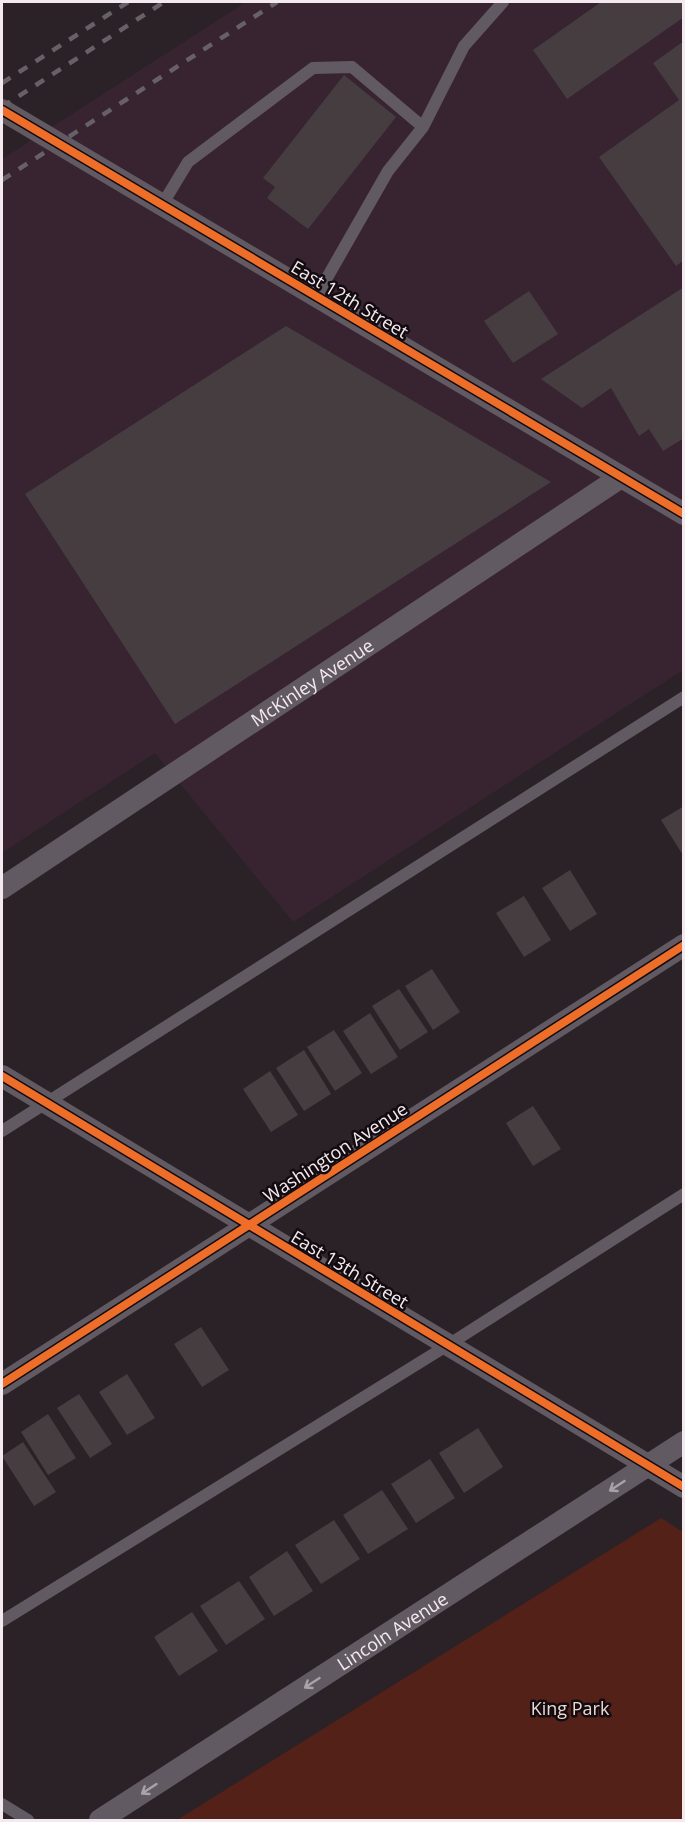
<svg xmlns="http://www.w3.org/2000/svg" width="685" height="1822" font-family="'Open Sans',sans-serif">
	<rect width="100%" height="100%" fill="#2a2227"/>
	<path fill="#382431" d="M246,2H683V670L293,922L155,753L2,853V159Z"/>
	<path fill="#532118" d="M661,1518L683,1532V1820H177Z"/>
	<path fill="#453d40" d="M601,2H684V17L567,99L533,50Z
		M684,41V260L676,266L599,157L679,100L653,63Z
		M344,75L396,117L308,229L267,198L275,187L263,178Z
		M684,287V438L663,451L649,429L639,436L611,388L582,408L541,379Z
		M529,291L558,334L513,363L484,321Z
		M286,326L551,482L175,724L25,494Z
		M684,806V857L661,820Z
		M570,870L597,914L570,931L542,888Z
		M524,896L551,940L524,957L496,913Z
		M432,969L460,1012L433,1030L405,986Z
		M399,989L428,1032L400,1050L372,1006Z
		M370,1013L398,1057L371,1074L343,1031Z
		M334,1030L362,1073L335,1091L307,1047Z
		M304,1050L331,1094L304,1111L276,1068Z
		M270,1071L298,1115L271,1132L243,1089Z
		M533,1106L561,1149L533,1166L506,1123Z
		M201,1327L229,1370L202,1387L174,1344Z
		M127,1374L155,1418L127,1435L99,1392Z
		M79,1394L112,1444L90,1458L57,1408Z
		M48,1414L76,1458L48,1475L21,1432Z
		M478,1428L503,1467L464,1493L439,1453Z
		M23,1442L56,1492L34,1506L2,1456Z
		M430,1459L455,1498L416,1523L391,1484Z
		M382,1490L408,1529L368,1554L343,1515Z
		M334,1520L360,1559L321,1584L295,1545Z
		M287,1551L313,1591L274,1616L249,1577Z
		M239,1581L265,1619L226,1645L200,1606Z
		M192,1612L218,1651L179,1676L154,1637Z"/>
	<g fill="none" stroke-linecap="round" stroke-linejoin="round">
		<path stroke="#615a63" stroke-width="12" d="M423,127L464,46L503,2
			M162,205L188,162L313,68L352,67L423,127L388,171L316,297
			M2,1131L684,697
			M2,1621L448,1345L684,1194
			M2,1804L28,1820"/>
		<g stroke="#615a63" stroke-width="22">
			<path d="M2,110L684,514"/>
			<path id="s1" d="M2,888L621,477"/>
			<path d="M2,1076L684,1487"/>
			<path d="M2,1384L684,945"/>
			<path id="s2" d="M100,1820L684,1442"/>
		</g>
		<path stroke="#676167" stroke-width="4.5" stroke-dasharray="10 10" stroke-linecap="butt" d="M2,83L128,2
			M2,107L164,2
			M2,180L277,2"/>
		<g stroke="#120b0f" stroke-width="11">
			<path id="cycleway" d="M2,110L684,514
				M2,1076L684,1487
				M2,1384L684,945"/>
		</g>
		<use href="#cycleway" stroke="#ee6e29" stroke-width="8"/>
	</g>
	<defs><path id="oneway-shaft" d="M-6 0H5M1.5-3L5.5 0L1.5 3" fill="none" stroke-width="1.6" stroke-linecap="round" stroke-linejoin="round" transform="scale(1.5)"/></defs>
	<g stroke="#aaa2a9">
		<use href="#oneway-shaft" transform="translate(617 1486) rotate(147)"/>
		<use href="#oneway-shaft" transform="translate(312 1683) rotate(147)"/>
		<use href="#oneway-shaft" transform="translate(149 1789) rotate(147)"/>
	</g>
	<g text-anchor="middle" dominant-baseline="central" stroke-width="5" stroke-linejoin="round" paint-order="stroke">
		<g font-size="18" fill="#f4e9ef" stroke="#120b0f">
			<text transform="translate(350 299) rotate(31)">East 12th Street</text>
			<text stroke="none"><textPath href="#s1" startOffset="372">McKinley Avenue</textPath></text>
			<text transform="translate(335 1152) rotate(-33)">Washington Avenue</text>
			<text transform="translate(350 1269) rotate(31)">East 13th Street</text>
			<text stroke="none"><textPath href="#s2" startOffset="348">Lincoln Avenue</textPath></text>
		</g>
		<g font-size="18" fill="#eed6d1" stroke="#120b0f">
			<text x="570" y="1708">King Park</text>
		</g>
	</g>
	<rect width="685" height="1822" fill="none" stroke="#f4e9ef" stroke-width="6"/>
</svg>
